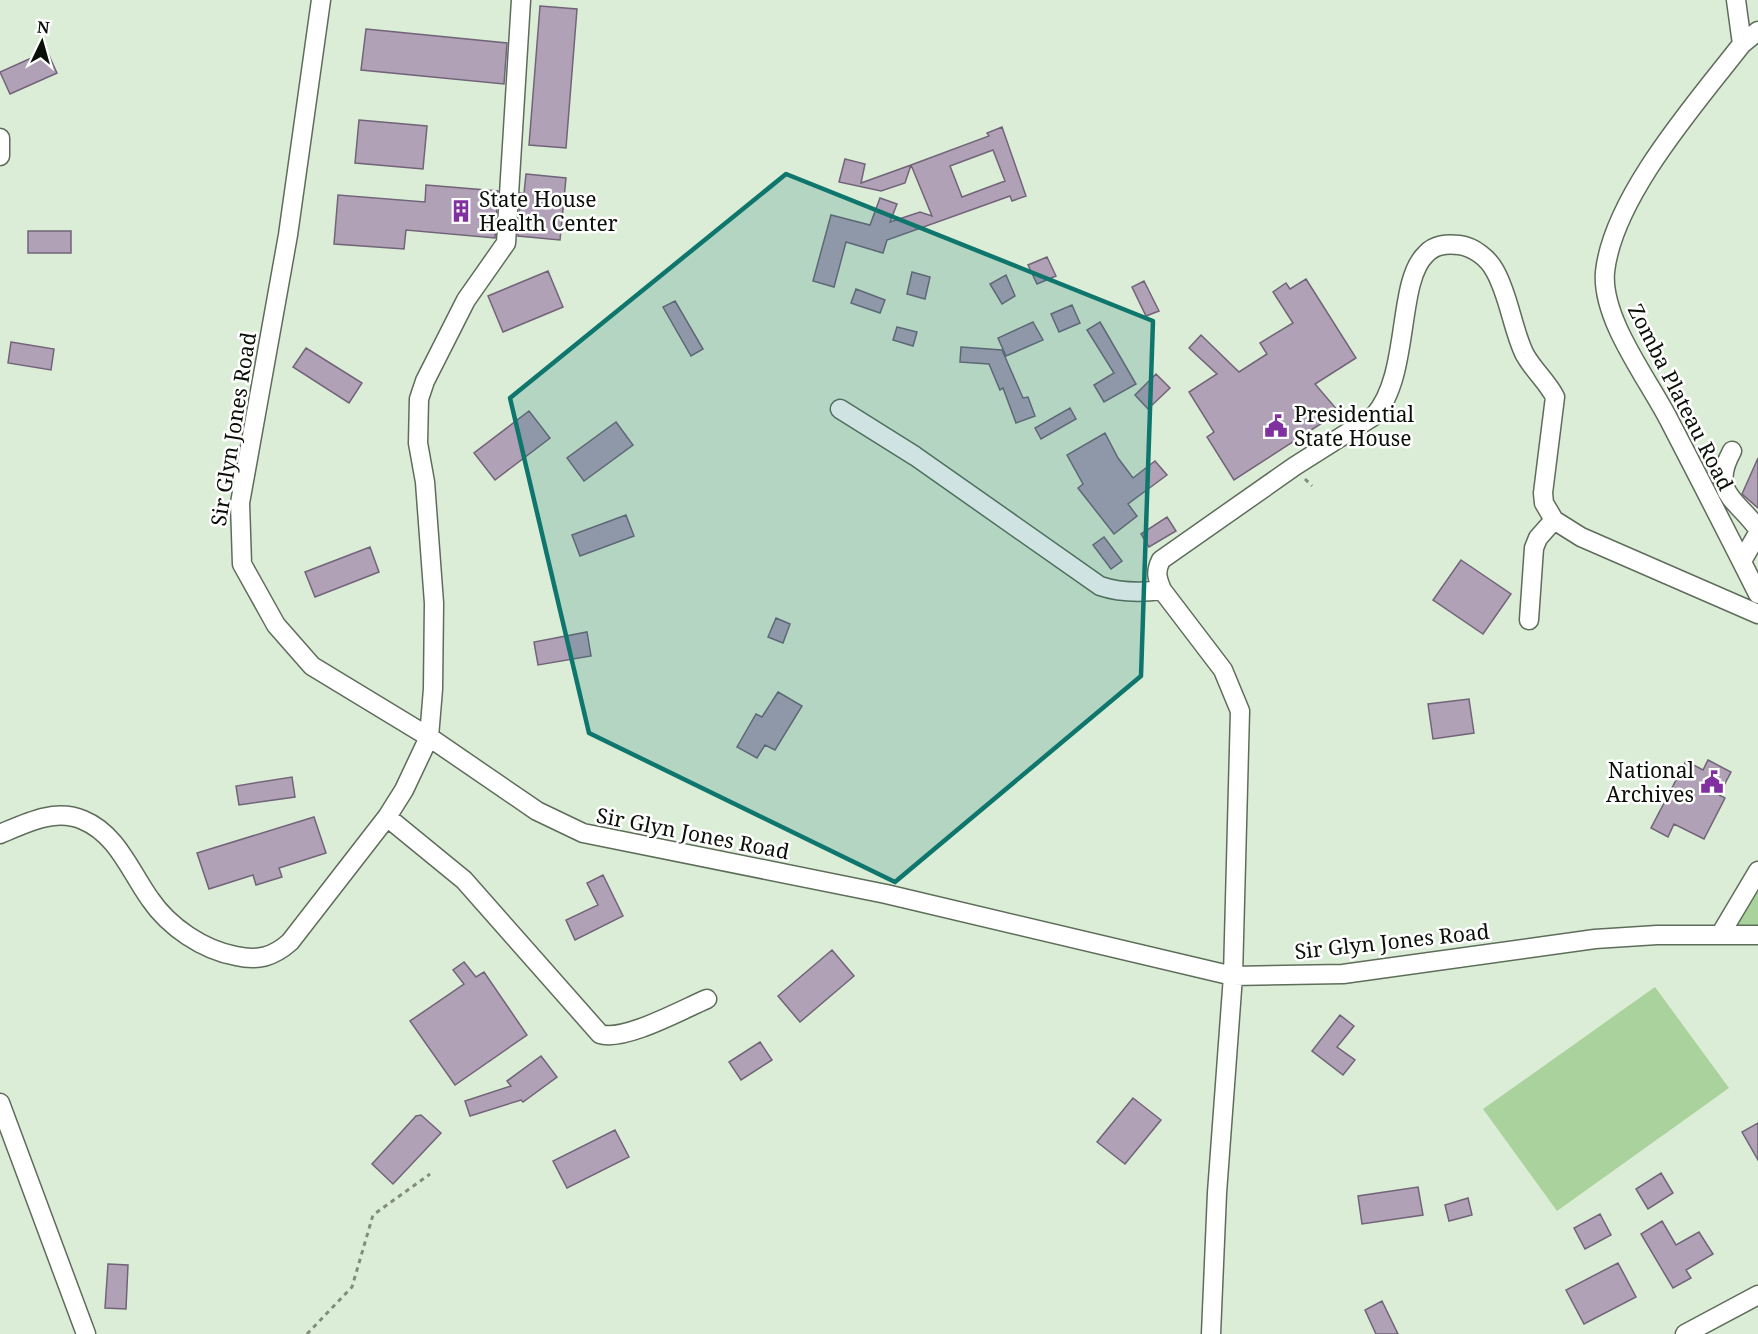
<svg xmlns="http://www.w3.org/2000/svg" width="1758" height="1334" font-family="'Noto Serif',serif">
	<rect width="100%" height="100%" fill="#dcedd7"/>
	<path fill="#aad29d" d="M1758,864V931H1715Z
		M1655,987L1729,1088L1557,1211L1483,1109Z"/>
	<path fill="#b0a1b7" stroke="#716478" stroke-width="1.5" fill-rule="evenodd" d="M540,6L577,9L566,148L529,145Z
		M366,29L507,43L504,84L361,70Z
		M47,51L57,73L10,94L0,72Z
		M359,120L427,126L423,169L355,163Z
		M1002,127L1026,196L1012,201L1010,196L887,240L883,253L846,242L834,287L813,281L831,215L870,225L880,198L897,204L890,222L920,212L932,216L911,165L989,136L987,133ZM993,150L1005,181L962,197L950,166Z
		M845,159L865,164L861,183L911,165L905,183L881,191L839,182Z
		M526,174L566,178L560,240L518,236L520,193H524Z
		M426,185L498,191L495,238L406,230L404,249L334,244L338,195L425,202Z
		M28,231H71V253H28Z
		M1047,257L1056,276L1037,284L1028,265Z
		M548,271L563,307L503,332L488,296Z
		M912,272L930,277L925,299L907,294Z
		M1006,275L1015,296L1002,304L990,284Z
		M1306,279L1356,358L1315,384L1339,412L1234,480L1207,437L1214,432L1189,392L1217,374L1189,348L1201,335L1239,372L1267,354L1260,343L1293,323L1273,292L1286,283L1290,289Z
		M1144,281L1159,311L1146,316L1132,287Z
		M856,289L885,300L880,313L851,303Z
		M675,301L703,349L691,356L663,307Z
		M1072,305L1080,323L1059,332L1051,314Z
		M1033,322L1043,340L1006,356L998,338Z
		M1100,322L1136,384L1104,402L1094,385L1114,373L1087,330Z
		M897,327L917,332L913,346L893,340Z
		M11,342L54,349L51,370L8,363Z
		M961,347L1002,350L1023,398L1028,397L1035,416L1016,423L1003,388L1000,390L989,364L960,362Z
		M306,348L362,383L349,403L293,367Z
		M1156,374L1170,388L1148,409L1135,395Z
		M1070,408L1076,419L1041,439L1035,428Z
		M529,411L550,438L495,480L474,453Z
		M616,422L633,445L584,481L567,458Z
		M1105,433L1118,458L1133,478L1155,461L1167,475L1128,504L1137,516L1114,534L1078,488L1083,484L1067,455Z
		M1758,458V508L1742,494Z
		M626,515L634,536L580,556L572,535Z
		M1167,517L1176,531L1149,547L1141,534Z
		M1104,537L1122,561L1111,569L1093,545Z
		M370,547L379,572L315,597L305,572Z
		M1461,560L1511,594L1483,634L1433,600Z
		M776,618L790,624L783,643L768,637Z
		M587,632L591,656L538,665L534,642Z
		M778,692L802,706L775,750L765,745L757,758L737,747L756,714L762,717Z
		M1469,699L1474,733L1433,739L1428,704Z
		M1708,760L1731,772L1719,795L1725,798L1704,839L1674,824L1668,837L1651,828L1686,761L1703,770Z
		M292,777L295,797L239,805L236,786Z
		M314,817L326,853L279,868L282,877L256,885L253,875L209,889L197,853Z
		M603,875L623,916L575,940L566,920L598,905L587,883Z
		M832,950L854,976L800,1022L778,996Z
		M464,962L476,977L484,972L527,1035L455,1085L410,1021L464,984L453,970Z
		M1340,1015L1354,1026L1337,1047L1355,1060L1343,1075L1312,1051Z
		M760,1042L772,1060L741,1080L729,1062Z
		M541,1056L557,1077L523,1102L521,1100L470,1116L465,1101L511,1086L507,1081Z
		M1133,1098L1161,1120L1125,1164L1097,1142Z
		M421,1115L441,1133L393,1184L372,1164L416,1116Z
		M1758,1123V1160L1742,1132Z
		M615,1130L629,1157L567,1188L553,1161Z
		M1661,1173L1673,1193L1648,1209L1636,1189Z
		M1418,1187L1423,1215L1362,1224L1358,1196Z
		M1468,1198L1472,1215L1449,1221L1445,1205Z
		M1600,1214L1611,1235L1585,1249L1574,1228Z
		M1662,1221L1676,1245L1699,1232L1713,1254L1686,1270L1691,1278L1673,1288L1641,1234Z
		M1618,1263L1636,1297L1584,1324L1566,1290Z
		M108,1264L128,1265L126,1309L105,1308Z
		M1382,1301L1398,1334H1376L1365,1310Z"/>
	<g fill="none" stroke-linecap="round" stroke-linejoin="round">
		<g stroke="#5e6d5a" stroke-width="21">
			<path id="minor" d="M321,0L288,235L240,503L242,564L276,625L312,666L429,737L537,811L583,833L886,894L1233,976L1343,974L1595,939L1657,935H1758
				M1736,0L1742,44
				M1758,31L1742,44C1696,103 1613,197 1605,272C1601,319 1648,379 1669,420C1699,478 1729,536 1758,594
				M0,138V156
				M840,409L915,456L1100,586C1121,593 1140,593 1162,590
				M1732,451C1709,493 1737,499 1758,529
				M1742,561L1758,533
				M1529,620L1534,548L1538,538L1554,520
				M387,817L464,880L600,1034C624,1042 683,1009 707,999
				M0,834C26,823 55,808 83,820C117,834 130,871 150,899C169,927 203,950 236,956C258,961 273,957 290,942L387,817L404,790L429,737L433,689L434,603L425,482L418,443L419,399L425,381L466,300L506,243L521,0
				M1720,935L1758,871
				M0,1103L86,1334
				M1211,1334L1217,1193L1233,976L1240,711L1223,670L1162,590C1157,578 1155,572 1161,560L1295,466L1374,416C1411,375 1396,282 1426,254C1435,244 1447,244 1459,245C1474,247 1488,258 1495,271C1509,296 1512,327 1524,353C1532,369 1547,381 1555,397L1543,493L1544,503L1554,520L1581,537L1758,614
				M1685,1334L1758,1295"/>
		</g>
		<path stroke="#818c7d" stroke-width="3" stroke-dasharray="4.5 4.5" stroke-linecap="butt" d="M1305,479L1312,486
			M307,1334L352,1287L373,1215L430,1174"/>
		<use href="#minor" stroke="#fff" stroke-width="18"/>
	</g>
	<path fill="#0f766e" fill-opacity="0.2" stroke="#0f766e" stroke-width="4.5" stroke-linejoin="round" d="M786,174L1153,321L1141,676L895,882L589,733L510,398Z"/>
	<defs>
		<g id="building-bare" transform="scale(1.8)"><path d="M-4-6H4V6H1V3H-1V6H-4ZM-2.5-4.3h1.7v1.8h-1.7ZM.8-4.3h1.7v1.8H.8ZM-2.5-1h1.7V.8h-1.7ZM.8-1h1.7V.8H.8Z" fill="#8130a0" stroke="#fff" stroke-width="2.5" paint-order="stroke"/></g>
		<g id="civic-bare" transform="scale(1.8)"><path d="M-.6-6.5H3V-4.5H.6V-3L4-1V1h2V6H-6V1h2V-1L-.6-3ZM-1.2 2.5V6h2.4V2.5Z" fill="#8130a0" stroke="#fff" stroke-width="2.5" paint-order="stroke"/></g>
	</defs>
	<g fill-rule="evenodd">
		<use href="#building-bare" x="461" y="211"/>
		<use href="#civic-bare" x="1276" y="426"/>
		<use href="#civic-bare" x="1712" y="782"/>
	</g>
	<g text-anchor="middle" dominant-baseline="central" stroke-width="5" stroke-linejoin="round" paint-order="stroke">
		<g font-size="21" fill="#0a0f08" stroke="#fff" text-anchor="start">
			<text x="479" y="199">State House<tspan x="479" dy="24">Health Center</tspan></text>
			<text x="1294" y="414">Presidential<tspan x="1294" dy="24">State House</tspan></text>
			<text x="1694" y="770" text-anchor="end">National<tspan x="1694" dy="24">Archives</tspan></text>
		</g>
		<g font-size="21" fill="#0a0f08" stroke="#fff">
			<text transform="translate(1681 397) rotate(63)">Zomba Plateau Road</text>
			<text transform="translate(233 429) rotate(-81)">Sir Glyn Jones Road</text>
			<text transform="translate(693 833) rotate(11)">Sir Glyn Jones Road</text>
			<text transform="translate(1392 941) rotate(-6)">Sir Glyn Jones Road</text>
		</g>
	</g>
	<g transform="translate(42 42) rotate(5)" stroke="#ffffff" stroke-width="4.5" paint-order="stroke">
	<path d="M0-4.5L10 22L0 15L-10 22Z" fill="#0a0f08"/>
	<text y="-9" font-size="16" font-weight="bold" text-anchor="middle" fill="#0a0f08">N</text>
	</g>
</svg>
